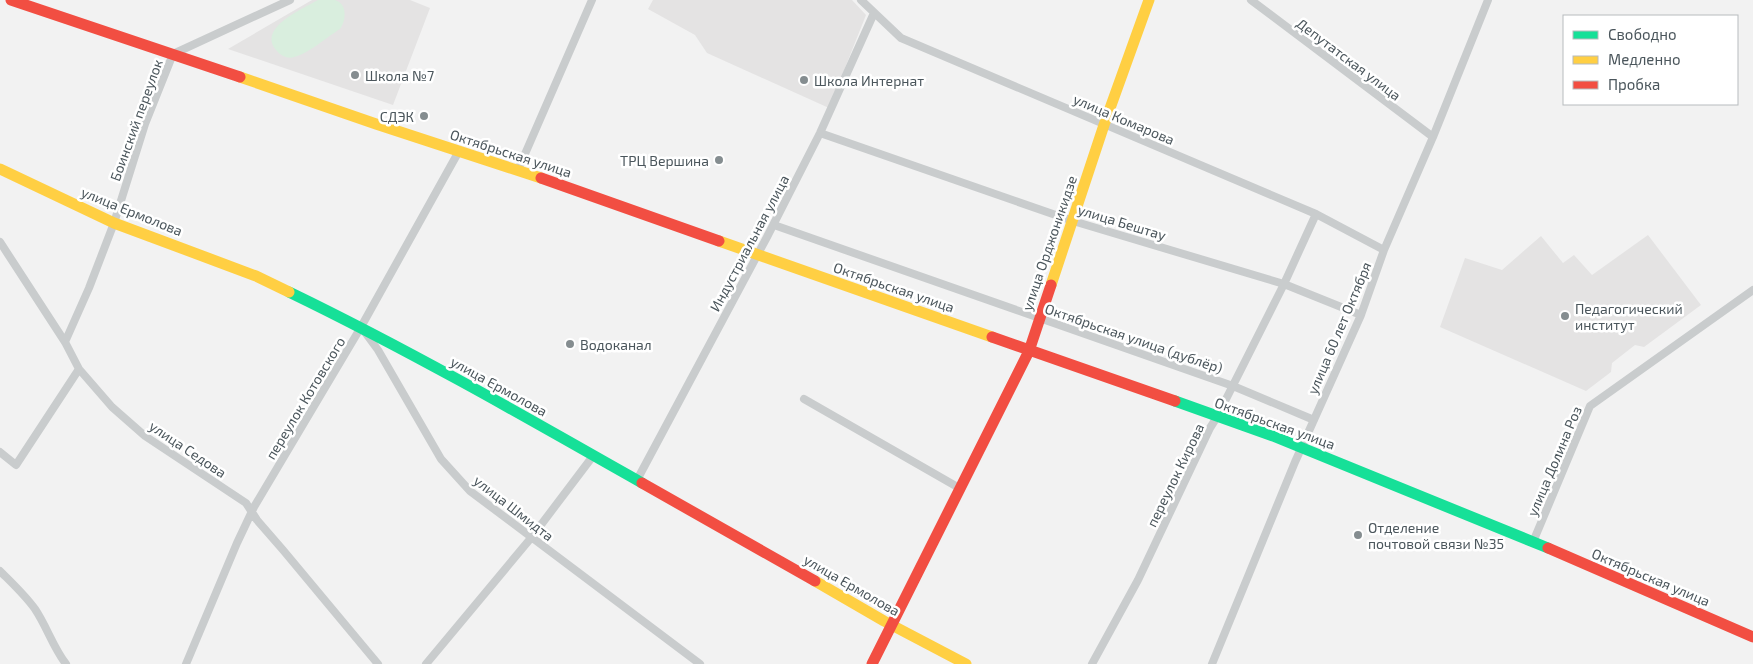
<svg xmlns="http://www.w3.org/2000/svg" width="1753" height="664" font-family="'Exo 2',sans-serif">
	<rect width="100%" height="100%" fill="#f2f2f2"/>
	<path fill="#e4e3e3" d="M312,0H410L430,8L393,105L228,49Z
		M653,0H852L866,15L829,108L707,53L695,35L648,9Z
		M1648,235L1701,305L1644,347L1635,345L1612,363L1611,372L1586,391L1440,327L1465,258L1502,270L1541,236L1563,263L1574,255L1592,275Z"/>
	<path fill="#d9eede" d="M318,0C323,0 331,0 335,0C348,4 346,21 340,29C327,37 308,54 294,57C288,59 281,56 277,51C256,28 303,9 318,0Z"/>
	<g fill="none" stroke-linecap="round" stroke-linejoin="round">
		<path stroke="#c9cccd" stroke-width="8" d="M861,0L901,38L1316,214L1384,250
			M1251,0L1433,137
			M820,133L1073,221L1284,284L1361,315
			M518,170L592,0
			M774,225L1233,386L1314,420
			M0,242L65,342L79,369L112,407L145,436L246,503L257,520L283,550L378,664
			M364,331L378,350L441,459L470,491L700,664
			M65,342L89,288L114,223L145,124L173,54L290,0
			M804,399L961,489
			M0,452L16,465L79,369
			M637,480L767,237L820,133L874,13
			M1533,542L1590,406L1753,290
			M0,571C12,583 25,595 35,609C47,627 53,647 66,664
			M186,664L237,543L254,507L361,327L459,151
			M426,664L531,538L593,456
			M1092,664L1138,580L1210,428L1217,417L1284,284L1316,214
			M1212,664L1295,462L1361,315L1384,250L1433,137L1488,0"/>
		<path stroke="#16e098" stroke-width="11" d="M289,292C409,350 526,417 642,483
			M1175,401L1273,436L1548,548"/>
		<path stroke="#ffcf43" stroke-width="11" d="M240,77L376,124L541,178
			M0,169L114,223L256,276L289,292
			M719,241L992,337
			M1051,285L1104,125L1149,0
			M815,581L884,621L966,664"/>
		<path stroke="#f24e42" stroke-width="11" d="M11,0L240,77
			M541,178L719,241
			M992,337L1175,401
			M642,483L815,581
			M1548,548L1753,637
			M872,664L1029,351L1051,285"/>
	</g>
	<g fill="#858d90" stroke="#fff" stroke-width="2">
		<circle cx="355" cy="75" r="5"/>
		<circle cx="804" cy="80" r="5"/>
		<circle cx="424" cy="116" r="5"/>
		<circle cx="719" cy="160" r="5"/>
		<circle cx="1565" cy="316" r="5"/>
		<circle cx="570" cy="344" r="5"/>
		<circle cx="1358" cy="535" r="5"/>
	</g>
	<g text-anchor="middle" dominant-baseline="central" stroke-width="5" stroke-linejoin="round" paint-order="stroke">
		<g font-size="14" fill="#4b565c" stroke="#fff">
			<text transform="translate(1349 59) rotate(37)">Депутатская улица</text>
			<text transform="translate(1124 119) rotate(23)">улица Комарова</text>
			<text transform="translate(136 120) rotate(-70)">Боинский переулок</text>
			<text transform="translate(511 153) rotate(18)">Октябрьская улица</text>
			<text transform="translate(132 211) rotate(22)">улица Ермолова</text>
			<text transform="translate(1122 222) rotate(17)">улица Бештау</text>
			<text transform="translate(749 243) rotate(-62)">Индустриальная улица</text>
			<text transform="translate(1049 243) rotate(-71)">улица Орджоникидзе</text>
			<text transform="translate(894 287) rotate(19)">Октябрьская улица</text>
			<text transform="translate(1339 328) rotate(-67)">улица 60 лет Октября</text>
			<text transform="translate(1134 338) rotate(19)">Октябрьская улица (дублёр)</text>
			<text transform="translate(499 386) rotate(29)">улица Ермолова</text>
			<text transform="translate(305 398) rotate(-59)">переулок Котовского</text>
			<text transform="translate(1275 423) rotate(20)">Октябрьская улица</text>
			<text transform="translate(188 449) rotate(34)">улица Седова</text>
			<text transform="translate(1554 461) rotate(-67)">улица Долина Роз</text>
			<text transform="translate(1175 475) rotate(-64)">переулок Кирова</text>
			<text transform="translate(514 508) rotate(38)">улица Шмидта</text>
			<text transform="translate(1651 577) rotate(23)">Октябрьская улица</text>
			<text transform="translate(852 585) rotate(30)">улица Ермолова</text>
		</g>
		<g font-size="14" fill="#4b565c" stroke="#fff" text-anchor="start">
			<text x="365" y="75">Школа №7</text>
			<text x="814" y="80">Школа Интернат</text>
			<text x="414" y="116" text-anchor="end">СДЭК</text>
			<text x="709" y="160" text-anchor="end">ТРЦ Вершина</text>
			<text x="1575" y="308">Педагогический<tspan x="1575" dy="16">институт</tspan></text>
			<text x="580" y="344">Водоканал</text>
			<text x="1368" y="527">Отделение<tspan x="1368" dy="16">почтовой связи №35</tspan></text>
		</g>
	</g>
	<rect x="1563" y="15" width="175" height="90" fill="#ffffff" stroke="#b7bbbe"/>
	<rect x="1573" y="31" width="25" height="8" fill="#16e098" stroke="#b7bbbe"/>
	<text x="1608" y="40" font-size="15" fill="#4b565c">Свободно</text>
	<rect x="1573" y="56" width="25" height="8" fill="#ffcf43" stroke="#b7bbbe"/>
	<text x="1608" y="65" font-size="15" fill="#4b565c">Медленно</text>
	<rect x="1573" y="81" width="25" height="8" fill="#f24e42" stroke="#b7bbbe"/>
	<text x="1608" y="90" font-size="15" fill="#4b565c">Пробка</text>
</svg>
